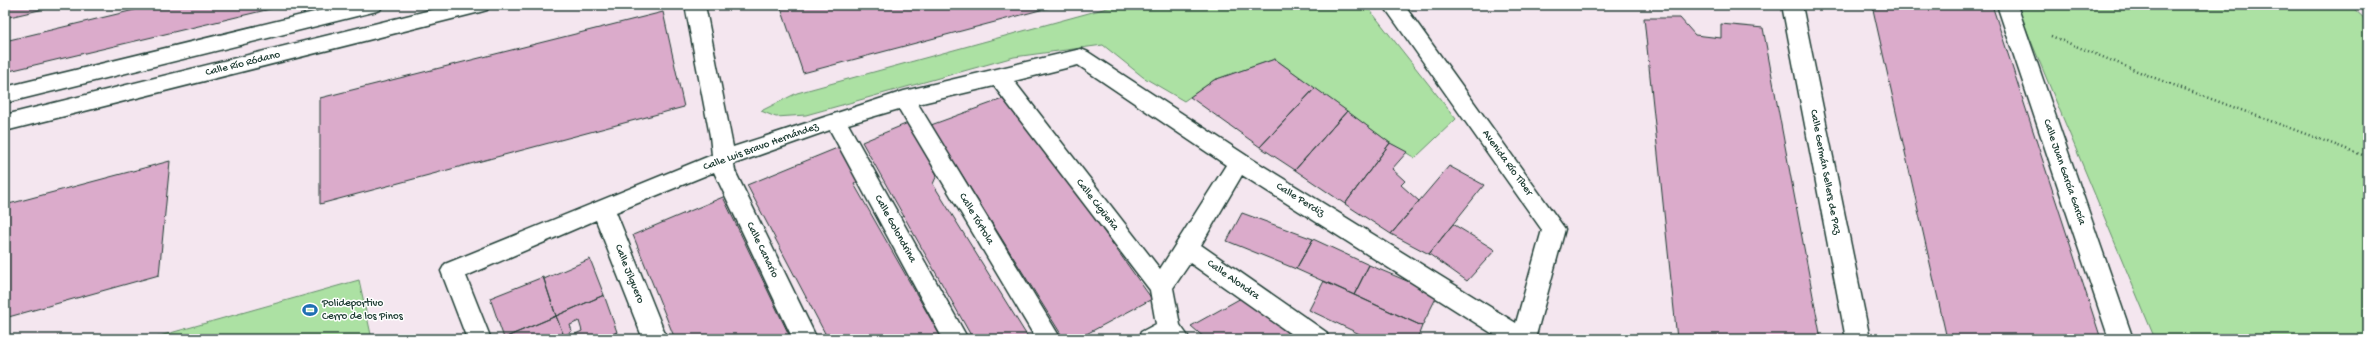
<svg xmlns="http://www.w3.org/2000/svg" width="2373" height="344" font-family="'Gochi Hand',sans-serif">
	<rect width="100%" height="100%" fill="#f4e6ef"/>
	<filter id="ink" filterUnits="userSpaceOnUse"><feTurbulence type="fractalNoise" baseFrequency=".025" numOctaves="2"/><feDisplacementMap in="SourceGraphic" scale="8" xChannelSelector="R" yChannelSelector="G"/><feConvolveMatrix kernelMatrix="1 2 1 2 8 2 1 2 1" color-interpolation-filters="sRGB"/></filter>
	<g filter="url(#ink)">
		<path fill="#ace1a3" stroke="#668f6c" d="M1118,5H1366L1456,119L1415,158L1390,143L1275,59L1214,80L1184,101L1143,77L1103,45L1014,57L806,115L776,117L761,111L797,93Z
			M2016,5H2350L2368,22V339H2155Z
			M359,280L372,339H149Z"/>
		<path fill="#dbabcb" stroke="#1f3d34" d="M5,5H61L5,18Z
			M155,5H287L5,72V41Z
			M780,5H1059L803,73Z
			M1872,5H1992L2101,339H1947Z
			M663,12L684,107L320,204V98Z
			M1644,18H1680L1695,35L1721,38V24L1763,28L1821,339H1677Z
			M1275,59L1315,88L1260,147L1190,97L1214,80Z
			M1315,88L1347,111L1295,170L1260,147Z
			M1008,97L1152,299L1077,339H1064L931,125Z
			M1347,111L1390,143L1345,204L1295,170Z
			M908,123L937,175L933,184L1029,339H973L862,142Z
			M1390,143L1407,152L1392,169L1405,181L1401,185L1419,201L1391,234L1345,204Z
			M842,146L866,176L854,184L942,339H828L747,185Z
			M170,161L159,275L5,318V205Z
			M1449,166L1484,185L1429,254L1391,234Z
			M723,197L791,339H675L633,235Z
			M1242,213L1313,239L1296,269L1227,241Z
			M1453,224L1495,250L1467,281L1429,254Z
			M1313,239L1369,265L1354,295L1296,269Z
			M590,259L604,295L556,316L544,279Z
			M1369,265L1438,294L1422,326L1354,295Z
			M543,277L556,316L504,338L490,298Z
			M1324,281L1422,326L1417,339H1370L1309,310Z
			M604,295L617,332L603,339H565L582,331L579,321L570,325L572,331L564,336L556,316Z
			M1243,297L1295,339H1206L1191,326Z
			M556,316L565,339H505L504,338Z
			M617,332L620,339H603Z"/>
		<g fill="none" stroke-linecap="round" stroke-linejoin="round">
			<g stroke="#1f3d34" stroke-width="3">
				<path id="minor" d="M343,5H383L380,10L373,12L5,103V87Z
					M451,5H490L487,10L480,12L5,131V115Z
					M685,5H705L733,147L904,91L1081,49L1088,52L1247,156L1516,323L1542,230L1383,5H1404L1565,229L1535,339H1501L1242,175L1201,245L1326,332L1329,339H1298L1190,263L1173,288L1180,325L1190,339H1138L1141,332L1156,324L1150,290L994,86L918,104L1061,339H1036L899,109L848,124L968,339H943L830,130L734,164L735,171L817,339H793L714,172L616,212L667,339H643L596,220L466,276L491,339H467L441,271L445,264L712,155L710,136ZM1078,65L1226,165L1160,269L1014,81Z
					M1782,5H1802L1870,339H1846Z
					M1997,5H2017L2133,339H2109Z"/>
			</g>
			<path stroke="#1f3d34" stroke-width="2.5" stroke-dasharray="1 3" stroke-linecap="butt" d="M2051,36L2152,77L2368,157"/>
			<use href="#minor" fill="#fff" fill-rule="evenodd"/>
		</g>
	</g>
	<defs>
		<g id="stadium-bare" transform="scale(1.2)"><path d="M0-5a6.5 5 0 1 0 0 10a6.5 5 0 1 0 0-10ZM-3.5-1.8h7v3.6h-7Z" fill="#1f6fb2" stroke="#fff" stroke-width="2.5" paint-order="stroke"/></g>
	</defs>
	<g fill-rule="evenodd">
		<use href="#stadium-bare" x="310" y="310"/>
	</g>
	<g text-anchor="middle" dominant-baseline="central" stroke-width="3" stroke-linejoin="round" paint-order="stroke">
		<g font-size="11" fill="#1f3d34" stroke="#fff">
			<text transform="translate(243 64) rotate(-14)">Calle Río Ródano</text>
			<text transform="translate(761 147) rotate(-20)">Calle Luis Bravo Hernández</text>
			<text transform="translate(1507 163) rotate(54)">Avenida Río Tíber</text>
			<text transform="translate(1825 172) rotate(79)">Calle Germán Sellers de Paz</text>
			<text transform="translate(2064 172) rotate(71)">Calle Juan García García</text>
			<text transform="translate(1300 200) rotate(32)">Calle Perdiz</text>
			<text transform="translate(1097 205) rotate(52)">Calle Cigüeña</text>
			<text transform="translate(976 219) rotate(59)">Calle Tórtola</text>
			<text transform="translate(895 229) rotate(61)">Calle Golondrina</text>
			<text transform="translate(762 250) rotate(64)">Calle Canario</text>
			<text transform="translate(629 274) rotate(68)">Calle Jilguero</text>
			<text transform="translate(1233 280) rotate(35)">Calle Alondra</text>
		</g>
		<g font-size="11" fill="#1f3d34" stroke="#fff" text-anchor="start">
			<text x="322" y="304">Polideportivo<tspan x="322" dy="13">Cerro de los Pinos</tspan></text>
		</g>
	</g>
	<rect width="2373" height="344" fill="none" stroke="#fff" stroke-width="20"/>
	<rect x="10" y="10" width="2353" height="324" fill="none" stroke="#1f3d34" stroke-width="1.5" filter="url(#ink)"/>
</svg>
